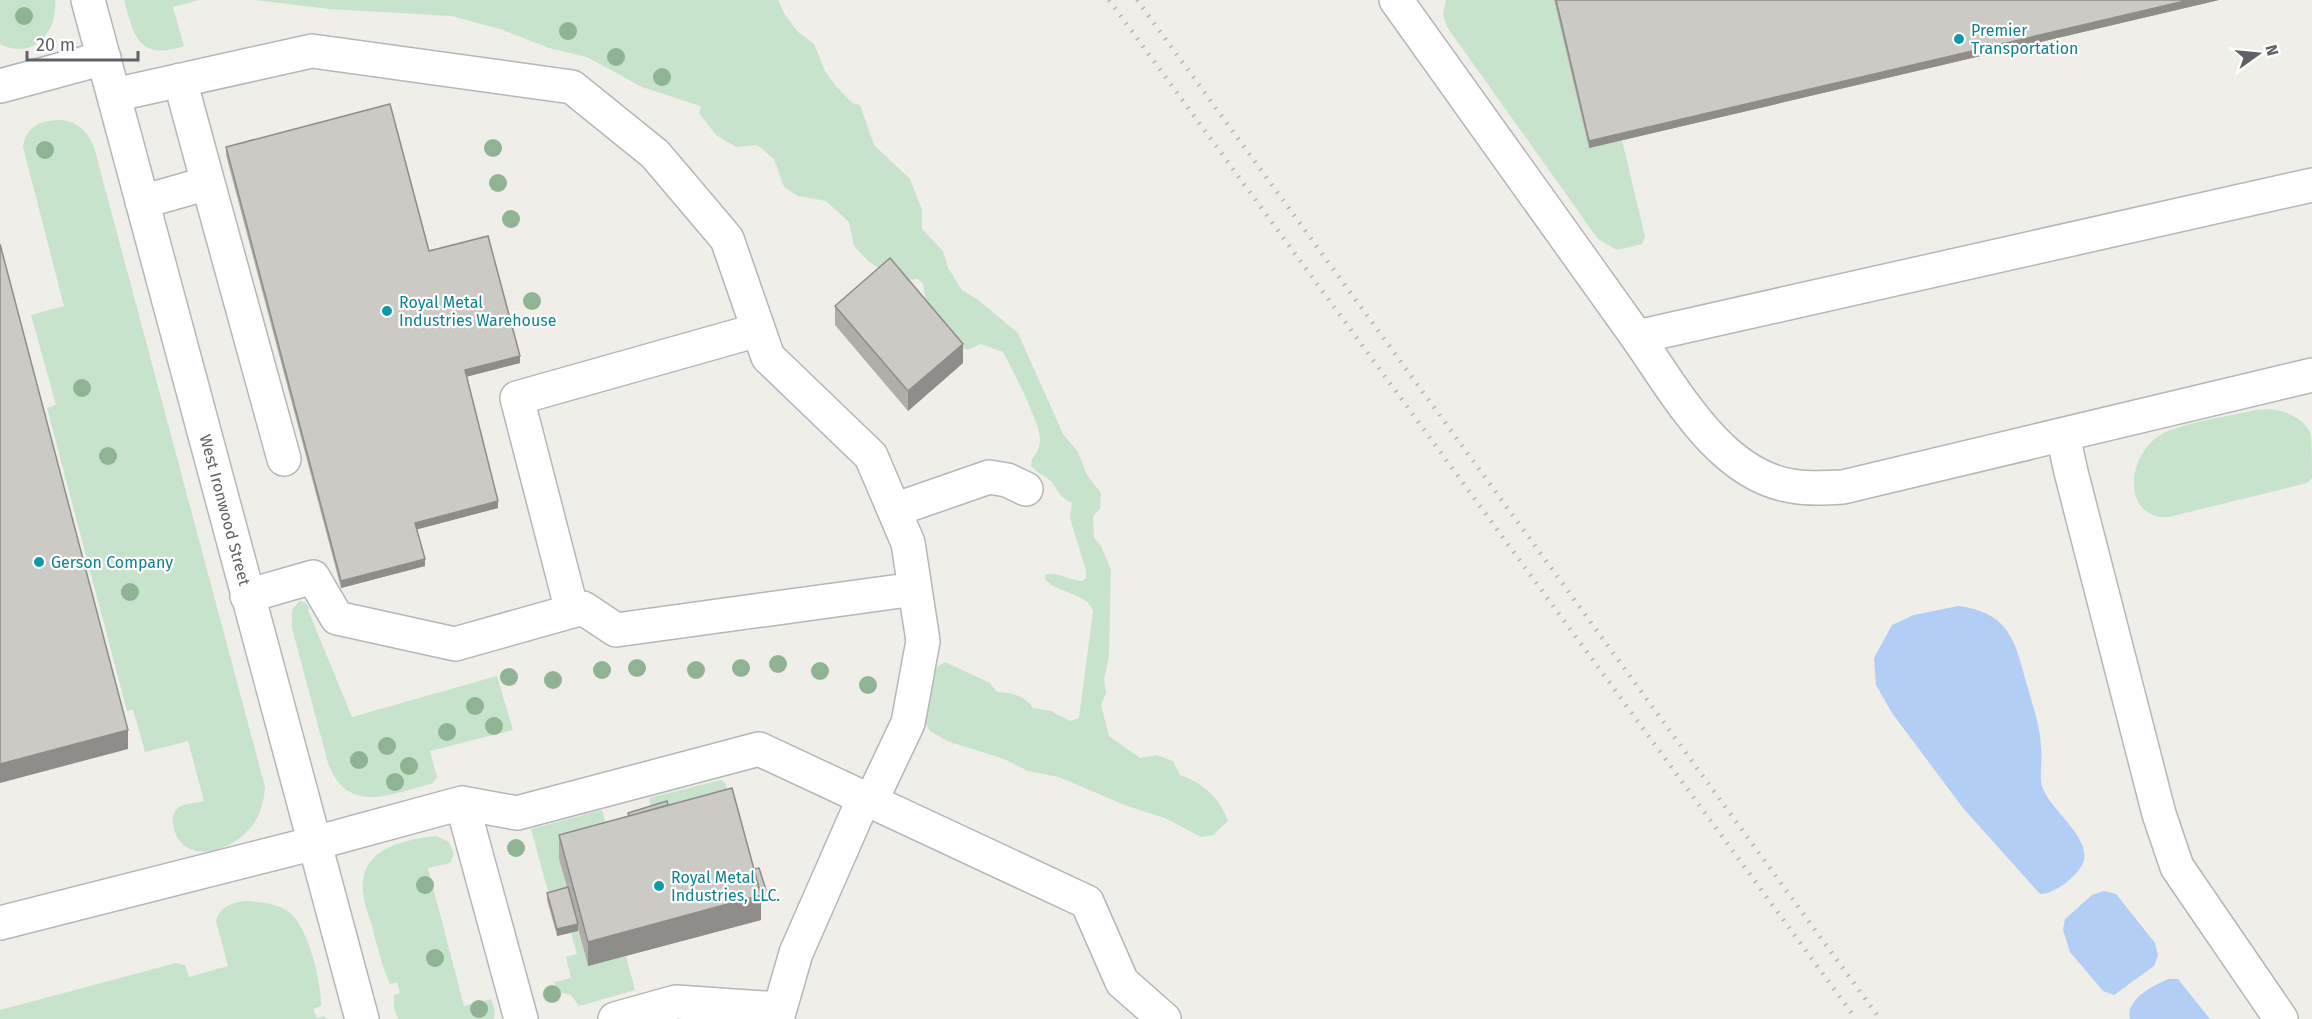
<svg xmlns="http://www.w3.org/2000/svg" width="2312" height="1019" font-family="'Fira Sans',sans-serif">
	<rect width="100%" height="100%" fill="#efeee8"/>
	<path fill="#c8e3cc" d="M0,0H55C58,32 33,61 0,44Z
		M124,0H199L173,7L184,46C139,61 134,37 124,0Z
		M253,0H778L784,13L797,31L814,44L825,71L835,85L852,103L860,105L874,145L910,179L922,210V229L943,251L948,268L962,290L978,300L1018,333L1063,434L1078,452L1087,475L1101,493L1100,509L1093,516L1094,538L1101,546L1111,570L1109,657L1104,679L1106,693L1101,705L1109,736L1140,758L1157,755L1173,761L1180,775C1203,783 1220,798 1228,821L1213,835L1201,837L1165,818L1127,806L1059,777L1028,771L1004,759L947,741L930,731L925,722L932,681L937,667L945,662L990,683L997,692C1011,692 1025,696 1033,708L1051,711L1070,721L1079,718L1093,611C1087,592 1057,594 1045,579L1046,574C1062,573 1068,580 1082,581L1086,578V571L1070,518L1072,503C1056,496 1059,487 1047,478C1041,474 1037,472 1031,466L1032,459C1037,453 1040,447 1040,438C1039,422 1012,368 1003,352L981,344L967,350C942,339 926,311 923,284L918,279L906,280L887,273L869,262L854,246L849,222L826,201L798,196L784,187L774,159L757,145L736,147L716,135L699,113L701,107L697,105L642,87L587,57L549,48L500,29L451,16L329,9Z
		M1446,0H1554L1589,147L1622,140L1645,237L1642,244L1617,250L1598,239L1447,27L1443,14Z
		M63,120C79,123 88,132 94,147L265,787C264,802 260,818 249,829C229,853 181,866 173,825C172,820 173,812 178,808C184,803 197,803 204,801L188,741L145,752L133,709L127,711L47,408L56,405L31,315L64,306L23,147C26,125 42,120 63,120Z
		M2269,409C2285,410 2306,419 2311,435C2312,447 2312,466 2312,478L2307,483L2169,517C2122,520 2125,455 2162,434C2182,423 2230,416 2255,410Z
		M299,601L304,602L310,608L308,610L352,717L497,676L513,730L430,751L437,777L433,783C392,794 347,816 328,763L292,628V610Z
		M721,780L725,783L735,816L652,810L649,798Z
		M602,810L612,845L559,859L568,894L550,899L531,829Z
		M436,836L449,842L454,854L450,863L428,868L464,1006L491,999L495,1010L494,1019H398L394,1008V995L400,993L397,982L390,984C382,966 377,946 372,926C368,912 361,896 363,881C366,847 408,839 436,836Z
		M245,901C260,902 279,903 290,913C308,927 322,984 321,1006L313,1009L317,1018L324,1016L326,1019H0V1010L176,963L185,965L189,977L228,966L216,921C219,907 232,903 245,901Z
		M578,931L588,966L626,956L635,990L579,1006L571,995L558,992L554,982L571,978L566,957L577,954L571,933Z"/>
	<path fill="#b3cef4" d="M1958,606C2012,613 2015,643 2028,688C2033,707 2040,726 2041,746C2043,758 2039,776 2042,786C2049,809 2089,835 2084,860C2080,875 2055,894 2040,894L1963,808L1892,713L1876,685L1874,658L1892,625L1914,615Z
		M2104,891L2116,894L2155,943L2158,955L2154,966L2114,995L2103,991L2070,952L2063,930L2065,919L2092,895Z
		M2169,979H2178L2210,1019H2130C2125,1000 2153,985 2169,979Z"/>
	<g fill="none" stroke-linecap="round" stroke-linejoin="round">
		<g stroke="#b5b6ba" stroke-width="36">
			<path id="minor" d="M88,0L362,1019
				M1396,0L1637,337L2312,185
				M180,80L208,183
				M0,86L104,58
				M114,95L312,51L572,87L655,154L727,239L768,357L871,456L908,543L923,641L908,723L871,801
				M142,202L208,183L284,459
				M1637,337C1676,392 1720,475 1792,486C1809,489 1826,488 1843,487L2312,375
				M2063,435L2071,472L2159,814L2177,867L2281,1019
				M894,510L989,477L1007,480L1026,489
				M247,596L313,577L337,618L455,644L583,608L616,630L915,589
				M572,611L517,398L758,330
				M462,803L521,1019
				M0,923L315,843L462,803L517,813L759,749L1087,902L1122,982L1164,1019
				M615,1019L676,1002L780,1009
				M777,1019L796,953L864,798"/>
		</g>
		<use href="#minor" stroke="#fff" stroke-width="33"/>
		<path stroke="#b5b5b6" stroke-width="4.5" stroke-dasharray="1.5 8" stroke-linecap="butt" d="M1109,0L1856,1019
			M1137,0L1880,1019"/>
	</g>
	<g fill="#90b393">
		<circle cx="24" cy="16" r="9"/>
		<circle cx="568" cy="31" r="9"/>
		<circle cx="616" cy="57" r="9"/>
		<circle cx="662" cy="77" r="9"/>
		<circle cx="493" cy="148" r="9"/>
		<circle cx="45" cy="150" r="9"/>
		<circle cx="498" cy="183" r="9"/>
		<circle cx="511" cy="219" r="9"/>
		<circle cx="532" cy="301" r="9"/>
		<circle cx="82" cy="388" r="9"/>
		<circle cx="108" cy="456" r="9"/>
		<circle cx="130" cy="592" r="9"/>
		<circle cx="778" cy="664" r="9"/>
		<circle cx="637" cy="668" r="9"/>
		<circle cx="741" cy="668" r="9"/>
		<circle cx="602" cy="670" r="9"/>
		<circle cx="696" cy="670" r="9"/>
		<circle cx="820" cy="671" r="9"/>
		<circle cx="509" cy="677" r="9"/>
		<circle cx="553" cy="680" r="9"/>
		<circle cx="868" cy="685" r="9"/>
		<circle cx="475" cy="706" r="9"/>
		<circle cx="494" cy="726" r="9"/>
		<circle cx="447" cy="732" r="9"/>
		<circle cx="387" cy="746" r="9"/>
		<circle cx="359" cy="760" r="9"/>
		<circle cx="409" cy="766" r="9"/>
		<circle cx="395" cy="782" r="9"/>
		<circle cx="516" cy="848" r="9"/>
		<circle cx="425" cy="885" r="9"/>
		<circle cx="435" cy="958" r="9"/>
		<circle cx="552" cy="994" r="9"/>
		<circle cx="479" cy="1009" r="9"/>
	</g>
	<path fill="#afaea9" d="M1554,0H2219L1589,148Z
		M226,147L429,251L520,363L466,377L498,508L417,529L425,566L341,588L226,155Z
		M835,306L963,363L908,411L835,325Z
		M668,805L754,869L766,897L761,899V920L588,966L578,929V931L557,936L547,900V893L567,888L559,859V835L628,816V813Z"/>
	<path fill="#8e8d89" d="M2189,0H2219L1589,148V141Z
		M963,344V363L908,411V391Z
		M520,356V363L465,377V370Z
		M498,501V508L415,530V523Z
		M425,559V566L341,588V581Z
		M128,730V749L0,783V764Z
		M766,890V897L761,899V920L588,966V942Z
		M578,924V931L557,936V929Z"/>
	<path fill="#cbcac4" stroke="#8e8d89" stroke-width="1.5" d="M1556,0H2189L1589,141Z
		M390,104L429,251L488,236L520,356L465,370L498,501L415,523L425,559L341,581L226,147Z
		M0,244L128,730L0,764Z
		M890,258L963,344L908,391L835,306Z
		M732,788L761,895L588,942L559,835Z
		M667,801L668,805L629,816L628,813Z
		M759,868L766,890L760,892L754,869Z
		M568,887L578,924L557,929L547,893Z"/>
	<g fill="#0f9aa8" stroke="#fff" stroke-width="2">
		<circle cx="1959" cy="39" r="6"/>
		<circle cx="387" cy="311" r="6"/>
		<circle cx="39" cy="562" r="6"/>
		<circle cx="659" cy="886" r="6"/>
	</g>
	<g text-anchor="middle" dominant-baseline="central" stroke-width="4.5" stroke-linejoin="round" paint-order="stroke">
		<g font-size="16" fill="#0d838f" stroke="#fff" text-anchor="start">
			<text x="1971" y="30">Premier<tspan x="1971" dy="18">Transportation</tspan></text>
			<text x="399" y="302">Royal Metal<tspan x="399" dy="18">Industries Warehouse</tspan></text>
			<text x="51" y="562">Gerson Company</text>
			<text x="671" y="877">Royal Metal<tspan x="671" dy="18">Industries, LLC.</tspan></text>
		</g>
		<g font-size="16" fill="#5f6166" stroke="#fff">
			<text transform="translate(225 510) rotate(75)">West Ironwood Street</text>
		</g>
	</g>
	<g transform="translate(2258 54) rotate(75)" stroke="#ffffff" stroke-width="4.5" paint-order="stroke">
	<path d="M0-4.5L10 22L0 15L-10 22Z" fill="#5f6166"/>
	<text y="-9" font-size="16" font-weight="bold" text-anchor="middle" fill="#5f6166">N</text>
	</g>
	<path d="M27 51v9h111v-9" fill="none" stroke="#5f6166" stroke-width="3"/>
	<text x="36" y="51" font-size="18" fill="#5f6166" stroke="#ffffff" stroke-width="4.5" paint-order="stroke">20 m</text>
</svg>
